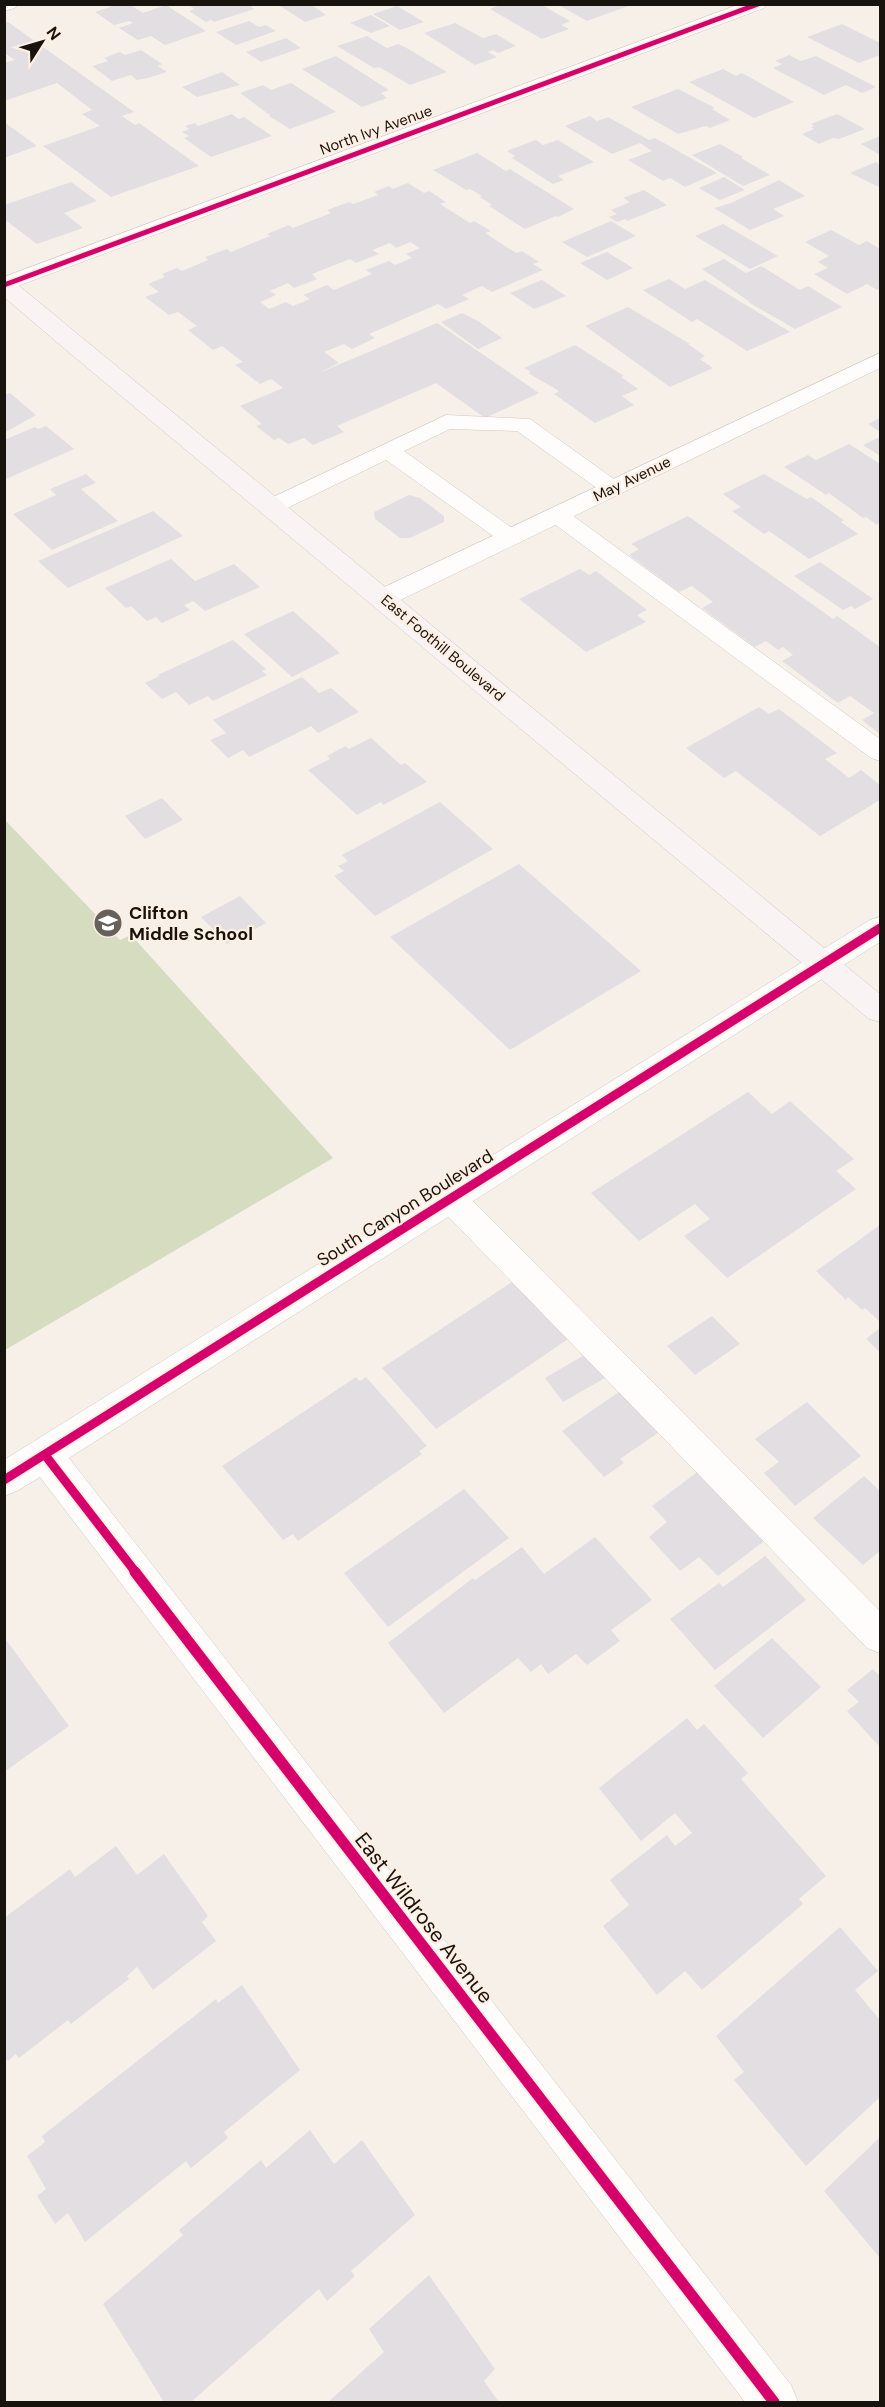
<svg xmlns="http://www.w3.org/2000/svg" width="885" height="2407" font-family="'DM Sans',sans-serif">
	<rect width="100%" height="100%" fill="#f7f0e9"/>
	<path fill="#d5dcbf" d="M5,820L120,940L131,935L333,1158L5,1350Z"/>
	<path fill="#e3dee2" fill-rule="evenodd" d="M119,4H129L143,13L166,5L206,31L165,45L151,36L138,40L119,28L133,23L129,21L114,25L95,12Z
		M187,4H248L254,9L214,22L211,20L206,22L189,11L195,9Z
		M277,4H310L326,15L305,22Z
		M503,4H540L570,21L561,25L569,29L542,39L490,9Z
		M557,4H631V5L587,21Z
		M397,6L424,22L400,30L373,14Z
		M371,15L390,26L371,33L350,23Z
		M249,21L259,27L266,25L276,31L236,45L216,32Z
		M8,22L134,112L122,116L135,125L139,123L199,166L111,197L43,146L100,126L82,114L92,110L57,83L4,101V63L15,60L4,53V24Z
		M455,23L483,38L496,34L516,46L498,53L493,50L488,52L497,57L475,65L424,33Z
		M842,24L880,43V55L859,63L807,37Z
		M367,36L387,48L398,44L405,47L447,72L410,85L379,67L374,68L337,46Z
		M286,38L301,48L261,62L246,52Z
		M141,50L162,64L158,66L167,72L148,78L137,80L131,75L112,81L92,66L108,61L104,58L120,52L125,55Z
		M789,55L801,61L816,56L876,87L862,93L846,85L824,95L773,68L782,64L775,61Z
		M336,56L389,90L381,93L387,98L362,107L302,69Z
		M723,69L736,76L742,73L794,102L754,118L689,82Z
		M222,72L240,85L197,97L182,87Z
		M291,83L336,112L290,129L269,116H271L240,93L263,85L271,90Z
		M678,89L715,108L712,109L730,120L710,128L706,126L678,134L631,107Z
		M232,114L239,119L244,117L272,136L211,157L184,138L189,136L182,132L189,129L185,126L195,123L198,126Z
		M837,114L865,129L839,139L833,138L819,144L802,134L814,129L811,127L814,126L811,124Z
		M590,116L597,121L608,117L649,140L655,138L717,173L685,187L670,178L663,181L628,160L652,151L640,143L612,154L565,126Z
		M4,122L37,146L4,158Z
		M880,136V155L861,144Z
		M536,140L543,145L558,140L594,162L558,176L564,180L553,184L512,158L515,156L507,151Z
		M720,144L743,157L741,158L770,175L743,186L692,155Z
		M477,153L506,171L510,169L574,209L558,217L556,216L525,229L489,206L492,205L480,197L482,196L470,189L466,190L433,170Z
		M876,162L880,165L879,187L850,173Z
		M724,177L745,190L720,200L699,188Z
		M779,180L805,196L773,209L784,216L750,230L714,208L731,203Z
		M71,182L97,201L64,213L83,228L37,244L4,219V205Z
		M408,183L424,193L429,191L446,202L440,204L470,223L474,221L491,231L485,233L516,253L522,251L539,262L533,264L543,270L492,292L482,286L462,295L469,299L446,309L438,304L369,334L375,338L352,349L344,344L324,352L339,363L319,373L437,323L539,393L485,418L436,383L337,426L344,432L313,445L304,438L288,444L279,438L274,440L256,426L262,424L240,406L283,388L271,379L260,384L235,365L243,362L222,346L213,350L188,330L197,326L178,312L169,315L145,297L159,292L148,284L165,277L162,274L177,268L182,271L208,260L205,257L227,249L231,252L270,236L267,234L289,225L293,228L331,213L327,210L349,202L353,204L378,195L374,192L389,186L393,189ZM410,242L420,248L406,254L412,258L395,265L389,261L366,270L372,274L334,290L327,285L303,295L310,299L293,306L286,302L269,309L260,302L276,295L270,291L288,283L294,288L317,279L312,274L350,259L356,263L379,254L372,250L390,243L396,248Z
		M644,190L667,205L627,221L625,219L617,222L609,217L617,214L611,210L630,202L623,198Z
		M611,221L636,236L587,257L562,242Z
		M723,224L778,256L750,269L695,236Z
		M831,230L859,245L867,241L880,249V288L877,290L867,284L847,294L814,274L828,268L818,262L829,256L805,242Z
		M607,252L633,268L607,280L580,263Z
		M724,259L746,273L761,266L800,290L808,286L842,307L795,329L748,302H750L702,269Z
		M669,279L685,289L705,280L790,332L747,351L697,319L692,322L643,290Z
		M542,280L566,296L534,309L510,293Z
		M628,307L690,344H688L705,356L700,359L713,368L670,387L585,326Z
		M462,313L478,321L502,338L478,349L441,322Z
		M575,345L624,376L621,377L638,389L622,396L634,405L595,423L554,394L559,391L528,373L531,372L524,368Z
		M10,393L36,415L4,433V395Z
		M880,418V432L868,424Z
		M46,426L74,449L4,480V440L35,427L38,429Z
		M880,437V456L863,445Z
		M849,444L880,464V522L877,525L866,517L863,518L829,493L826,495L784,467L808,455L816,460Z
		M86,474L96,483L81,489L118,521L52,550L13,514L56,495L50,489Z
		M764,474L807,499L811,497L844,520L841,522L858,534L809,559L769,531L764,534L732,511L741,507L723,494Z
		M409,495L420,498L444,516V522L410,538H400L375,519L374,512Z
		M153,511L183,536L68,588L38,561Z
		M688,516L833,619L837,616L880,647V734L862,720L874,713L850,696L838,703L782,661L793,655L783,647L778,650L766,641L755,647L702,608L713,602L692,586L679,592L629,555L639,549L631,544Z
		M171,559L195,581L234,564L260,587L205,611L193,601L184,605L190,610L162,623L156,617L147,621L131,606L126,608L105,588Z
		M820,562L873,599L855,609L851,606L843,610L794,576Z
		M580,569L589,575L596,571L647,610L637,615L646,622L586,652L519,599Z
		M293,611L340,653L292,677L244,634Z
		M233,640L266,669L262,671L267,675L213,701L208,696L189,705L176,692L162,699L145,683L160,676L158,675Z
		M302,677L319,693L331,688L359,712L318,733L311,726L249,757L243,750L228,758L210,740L226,733L213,720Z
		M759,707L769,714L779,709L837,753L825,759L849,778L861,770L880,785V800L820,836L736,771L724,778L686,748Z
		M371,738L401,765L405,763L427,782L383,805L381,802L357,815L308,770L330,759L327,756L345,746L349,749Z
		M162,798L183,820L145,839L125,816Z
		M440,802L493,849L375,916L334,876L344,871L338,866L348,861L342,855Z
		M519,864L641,971L510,1050L390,937Z
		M240,896L266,923L227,944L201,917Z
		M748,1092L772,1114L790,1101L854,1159L836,1171L856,1189L727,1278L684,1236L710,1219L695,1204L639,1241L591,1193Z
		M880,1225V1322L865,1308L862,1310L848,1297L846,1300L816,1271Z
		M521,1276L577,1333L436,1429L382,1368Z
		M712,1316L740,1344L695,1375L667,1346Z
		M880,1328V1352L866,1339Z
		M593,1350L612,1374L563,1402L545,1378Z
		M356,1377L360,1381L366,1377L427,1446L419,1451L422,1454L298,1541L293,1534L283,1540L222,1466Z
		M629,1385L668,1426L620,1459L624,1463L604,1477L562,1431Z
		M807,1402L861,1456L795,1506L764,1473L779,1462L755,1439Z
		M700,1470L767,1539L718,1576L699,1557L680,1571L649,1537L667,1522L652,1506Z
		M864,1476L880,1491V1551L863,1565L813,1518Z
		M464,1489L509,1538L388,1627L344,1573Z
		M595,1537L652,1600L611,1630L620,1641L587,1665L576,1654L548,1674L541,1664L531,1672L518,1658L444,1713L388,1643L473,1578L475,1580L522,1547L544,1574Z
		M765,1556L806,1600L715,1670L670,1619L719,1583L723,1587Z
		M4,1637L69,1726L4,1772Z
		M772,1638L821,1687L763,1738L714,1686Z
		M873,1669L880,1676V1743L878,1745L847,1711L859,1702L847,1690Z
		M687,1718L697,1730L704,1724L748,1773L741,1779L826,1876L799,1899L803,1904L702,1990L685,1971L657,1995L603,1926L629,1905L610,1880L667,1835L675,1846L692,1833L675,1813L641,1841L599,1788Z
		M116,1846L137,1875L164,1854L208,1916L202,1922L216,1941L153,1990L137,1967L127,1976L129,1979L71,2024L68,2020L19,2058L16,2054L8,2061L4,2056V1918L70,1869L75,1877Z
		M840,1927L878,1971L855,1990L880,2020V2097L806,2166L734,2080L744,2072L716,2036Z
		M242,1985L300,2070L224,2132L228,2138L191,2168L186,2161L85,2242L68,2213L55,2224L37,2196L46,2189L27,2156L45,2142L42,2136L216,1999L218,2003Z
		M310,2130L334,2164L362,2140L415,2215L351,2271L355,2276L327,2301L319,2289L191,2402H164L103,2304L183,2235L179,2230L261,2160L266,2168Z
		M880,2137V2258L824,2191Z
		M429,2275L495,2369L484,2381L499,2402H328L384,2352L369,2329Z"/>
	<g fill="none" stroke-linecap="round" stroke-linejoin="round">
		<g stroke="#cec8c2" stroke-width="1">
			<path id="service" d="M446,415L530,419L621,484L625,489L621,494L613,496L605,494L517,431L450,429L404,451L519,533L523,538L519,543L511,545L503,543L386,460L279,512L271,514L263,512L259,507L263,502Z
				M557,508L565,510L880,739V761L871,758L549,520L545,515L549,510Z
				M451,1186L462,1190L880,1611V1653L867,1648L440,1208L435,1199L440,1190Z"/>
		</g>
		<g stroke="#cec8c2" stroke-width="1">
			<path id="minor" d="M4,4H18L15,8L4,11Z
				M740,4H767L764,8L4,291V277Z
				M880,353V368L392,604L383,606L374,604L370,598L374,592Z
				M880,917V942L69,1458L791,2385L798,2402H745L40,1477L17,1491L4,1496V1460L870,920Z"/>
		</g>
		<g stroke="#cec8c2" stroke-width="1">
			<path id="secondary" d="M4,279L12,280L880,994V1022L869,1019L66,350L4,297Z"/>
		</g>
		<use href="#service" fill="#fefdfc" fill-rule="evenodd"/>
		<use href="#minor" fill="#fefdfc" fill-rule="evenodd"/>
		<use href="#secondary" fill="#f9f3f3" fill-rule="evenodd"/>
		<g stroke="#fdefe3" stroke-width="8">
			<path id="cycleway-far2" d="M4,285L758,4"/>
		</g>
		<g stroke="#fdefe3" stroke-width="13">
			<path id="cycleway-far1" d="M45,1455L137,1574
				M4,1480L880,928"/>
		</g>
		<g stroke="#fdefe3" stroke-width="15">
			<path id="cycleway" d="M135,1572L774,2402"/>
		</g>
		<use href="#cycleway-far2" stroke="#d6006c" stroke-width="5"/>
		<use href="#cycleway-far1" stroke="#d6006c" stroke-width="9"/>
		<use href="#cycleway" stroke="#d6006c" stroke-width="11"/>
	</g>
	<defs>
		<g id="school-disc" transform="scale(1.5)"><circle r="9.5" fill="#67605b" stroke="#fdefe3"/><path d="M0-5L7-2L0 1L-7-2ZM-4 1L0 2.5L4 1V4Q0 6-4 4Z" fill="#fff"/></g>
	</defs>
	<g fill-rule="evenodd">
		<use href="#school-disc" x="108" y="923"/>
	</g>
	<g text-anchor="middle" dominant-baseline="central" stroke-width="4.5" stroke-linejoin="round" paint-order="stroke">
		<g font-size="15" fill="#19130e" stroke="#fdefe3">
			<text transform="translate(376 130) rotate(-20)">North Ivy Avenue</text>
			<text transform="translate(632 479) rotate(-26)">May Avenue</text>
			<text transform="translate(443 648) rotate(40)">East Foothill Boulevard</text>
		</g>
		<g font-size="18" font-weight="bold" fill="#19130e" stroke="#fdefe3" text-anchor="start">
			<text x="129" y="913">Clifton<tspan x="129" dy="21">Middle School</tspan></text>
		</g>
		<g font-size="18" fill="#19130e" stroke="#fdefe3">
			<text transform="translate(405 1208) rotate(-32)">South Canyon Boulevard</text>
		</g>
		<g font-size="21" fill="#19130e" stroke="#fdefe3">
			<text transform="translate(424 1918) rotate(52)">East Wildrose Avenue</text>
		</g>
	</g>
	<rect width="885" height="2407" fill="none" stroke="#19130e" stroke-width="12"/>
	<g transform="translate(42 42) rotate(53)" stroke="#fdefe3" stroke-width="4.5" paint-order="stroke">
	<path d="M0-4.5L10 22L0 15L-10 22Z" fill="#19130e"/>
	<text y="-9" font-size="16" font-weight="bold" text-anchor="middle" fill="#19130e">N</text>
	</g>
</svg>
